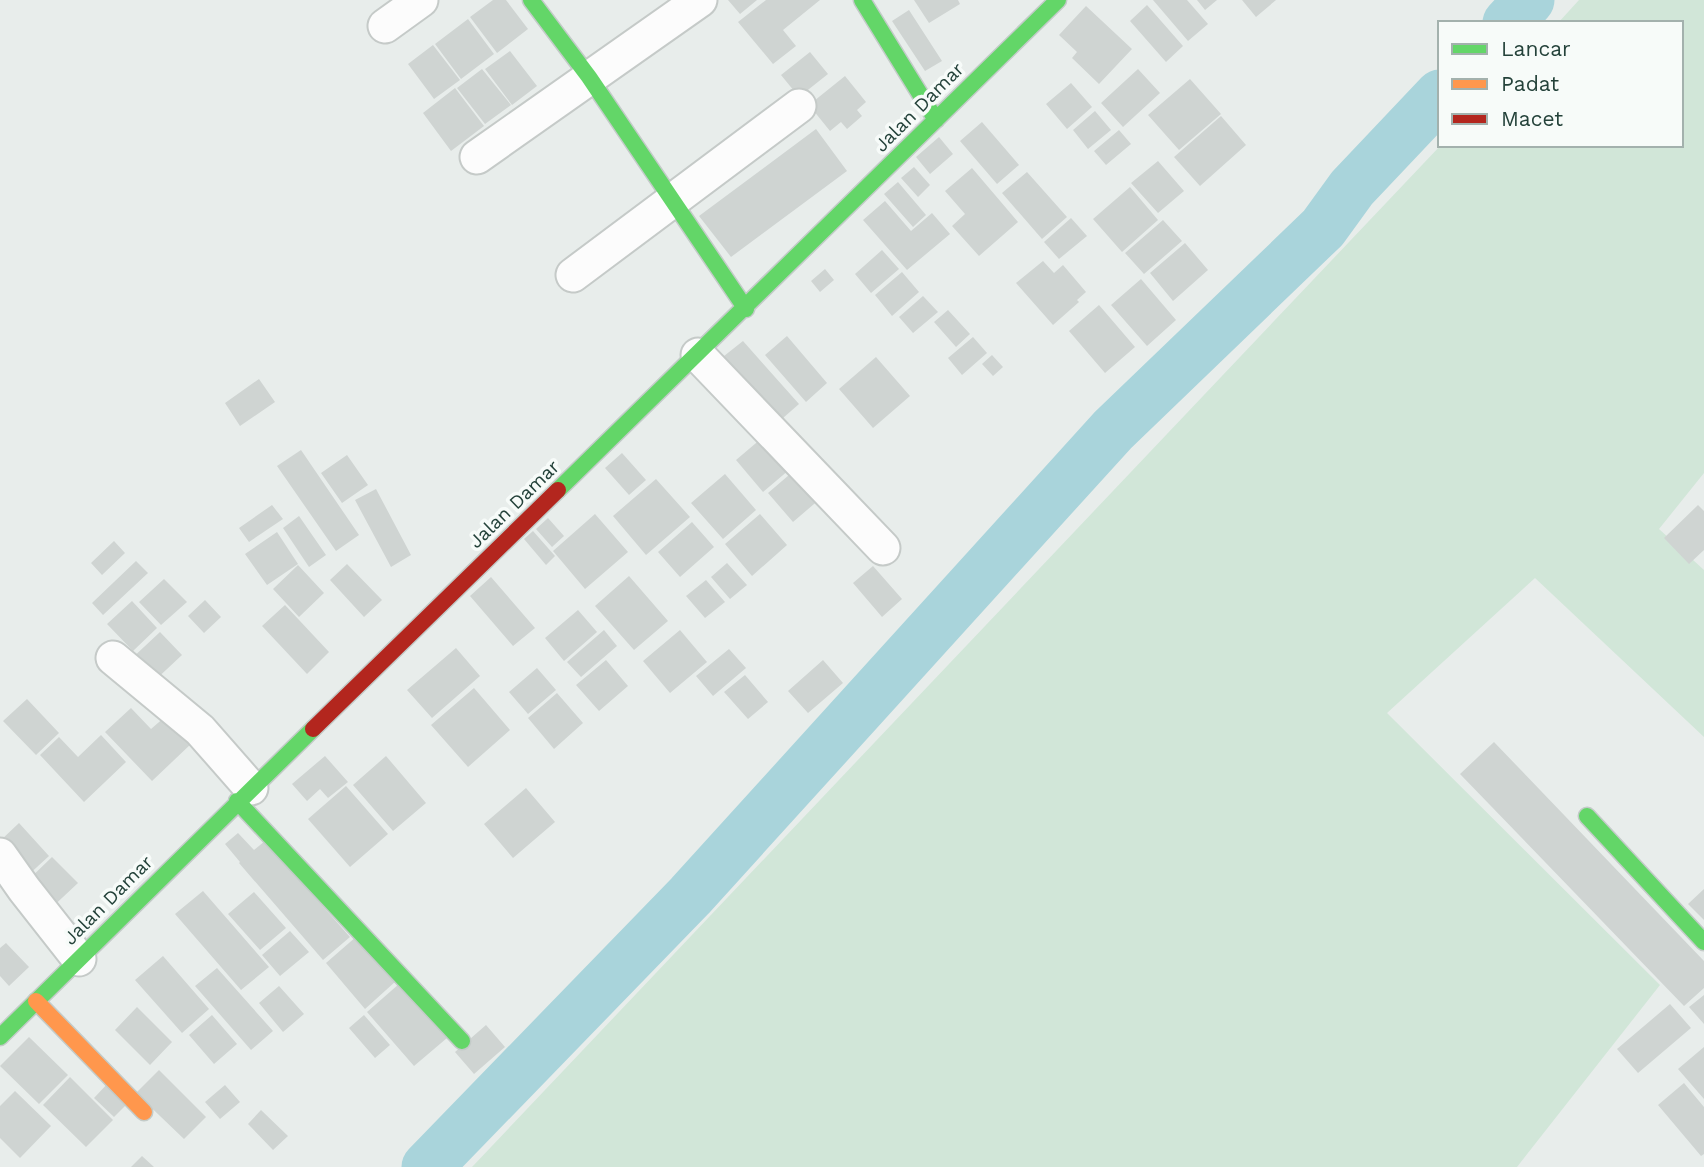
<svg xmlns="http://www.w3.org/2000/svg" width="1704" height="1167" font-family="'Work Sans',sans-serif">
	<rect width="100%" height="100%" fill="#e8edeb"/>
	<path fill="#d1e6d8" d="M1579,0H1704V473L1659,529L1704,570V737L1535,578L1387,713L1660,985L1517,1167H472L1441,145H1681V23H1558Z"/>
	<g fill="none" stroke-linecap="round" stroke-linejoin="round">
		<path stroke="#a9d4db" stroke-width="51" d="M1508,23L1529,0
			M427,1167L690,896L1113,430L1323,228L1352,188L1440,95"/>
	</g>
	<path fill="#cfd4d2" d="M493,0H506L528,29L497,53L470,17Z
		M728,0H757L740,14Z
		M766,0H820L783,30L796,46L773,64L738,22Z
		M914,0H958L960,4L929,23Z
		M1153,0H1187L1208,24L1188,41Z
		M1197,0H1217L1205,10Z
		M1242,0H1276L1256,17Z
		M1147,5L1183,46L1166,62L1130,21Z
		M1086,6L1132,49L1099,84L1072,58L1077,52L1059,35Z
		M909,10L942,61L925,71L892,21Z
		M468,19L494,54L461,79L435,44Z
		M433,45L460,80L434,99L408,64Z
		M510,51L537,86L512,105L485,69Z
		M810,52L828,74L799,97L781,75Z
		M482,69L511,105L485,124L457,88Z
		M1138,69L1160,93L1123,127L1101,103Z
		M845,76L866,102L857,110L862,116L847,129L841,122L830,131L809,105Z
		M1190,79L1221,114L1179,150L1148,115Z
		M1071,83L1092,107L1067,129L1046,104Z
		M455,88L484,126L451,151L423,113Z
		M1095,111L1111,130L1088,149L1073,130Z
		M1221,116L1246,145L1200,186L1174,157Z
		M982,122L1019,165L997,184L960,141Z
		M816,129L847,171L731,257L699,216Z
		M1119,130L1131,144L1106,165L1094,151Z
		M939,137L953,154L930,174L916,157Z
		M1158,161L1184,191L1158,213L1131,183Z
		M914,167L930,185L918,197L901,178Z
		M972,168L1018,222L979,256L952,226L965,214L945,191Z
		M1027,172L1067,217L1042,239L1002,193Z
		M898,182L926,215L913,227L884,194Z
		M1130,187L1158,220L1122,252L1093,219Z
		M885,201L911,231L932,213L950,234L907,270L863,220Z
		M1071,218L1087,236L1059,259L1044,242Z
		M1163,220L1182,241L1144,274L1125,253Z
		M1185,243L1208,270L1173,301L1150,273Z
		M882,250L899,269L871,293L855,274Z
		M1043,261L1054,273L1063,265L1086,292L1077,300L1079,302L1053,325L1016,283Z
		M825,269L834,280L820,292L811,281Z
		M902,272L919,292L892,316L875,295Z
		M1141,279L1176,320L1147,346L1111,305Z
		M923,296L938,312L913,333L899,317Z
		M1099,305L1135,347L1105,373L1069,331Z
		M948,310L970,334L956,347L934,322Z
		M787,336L827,383L806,402L765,355Z
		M973,337L987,353L962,375L948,358Z
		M743,341L799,404L775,425L719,360Z
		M992,355L1003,367L993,376L982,364Z
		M876,357L910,396L873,428L839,389Z
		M259,379L275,402L240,426L225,403Z
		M769,432L796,464L763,492L736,460Z
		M301,450L359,535L336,551L277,466Z
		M622,453L646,480L629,495L605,468Z
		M347,455L368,485L342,503L321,473Z
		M796,469L821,498L793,522L768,493Z
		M725,474L756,510L723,539L691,503Z
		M656,479L690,517L646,555L613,516Z
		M376,489L411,555L391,567L355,500Z
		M272,505L283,519L249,542L239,528Z
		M1698,505L1704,511V550L1689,564L1664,538Z
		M595,514L628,552L585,589L553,551Z
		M760,514L787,545L752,576L725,544Z
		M299,516L326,555L309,567L283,528Z
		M548,518L564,536L552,547L536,529Z
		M692,522L714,547L680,577L658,552Z
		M533,531L555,556L546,565L524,539Z
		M277,532L298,564L267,585L245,554Z
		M114,541L125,553L102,575L91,563Z
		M136,561L148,573L103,615L92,603Z
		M727,563L747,585L730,599L711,577Z
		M347,564L382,600L364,617L330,580Z
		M298,565L324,593L299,617L273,589Z
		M873,566L902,599L882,617L853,583Z
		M629,576L668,621L634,650L595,606Z
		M491,577L535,628L513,646L470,596Z
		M164,579L187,602L161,625L139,602Z
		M706,580L725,602L705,618L686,596Z
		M205,600L221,617L204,633L188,616Z
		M132,601L157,628L133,651L107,624Z
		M285,605L329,652L307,674L262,626Z
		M578,610L597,632L564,661L545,638Z
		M604,630L617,646L581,677L567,662Z
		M680,630L707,662L670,693L643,661Z
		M160,632L182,655L151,684L129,661Z
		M456,648L480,676L432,718L407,690Z
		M729,649L746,668L713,696L696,676Z
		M606,660L628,686L599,711L576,685Z
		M823,660L843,683L808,713L788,691Z
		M537,668L556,690L528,714L509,692Z
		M745,675L768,702L748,719L724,692Z
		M474,688L510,730L468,767L431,725Z
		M557,693L583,723L554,749L528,718Z
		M27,699L59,733L36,755L3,721Z
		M131,708L151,729L166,716L192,743L152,781L105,732Z
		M101,735L126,762L84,802L40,755L59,737L78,757Z
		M1494,742L1704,961V988L1684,1006L1460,774Z
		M325,756L348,782L328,798L320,789L307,801L292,784Z
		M386,756L426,803L393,831L353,785Z
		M346,786L388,834L350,867L308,819Z
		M526,788L555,822L513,858L484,824Z
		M19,823L49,856L25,878L0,841Z
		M238,833L254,850L265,841L350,937L323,960L239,863L240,862L225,844Z
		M52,857L78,883L47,912L23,885Z
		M1704,889V920L1688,904Z
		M203,891L269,967L241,990L175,914Z
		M254,892L286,928L260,950L228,914Z
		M290,931L309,952L280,976L262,955Z
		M357,936L396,981L365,1009L326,963Z
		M6,943L29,967L9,986L0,976V948Z
		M163,956L209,1009L182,1033L135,980Z
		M217,968L273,1031L251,1050L195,986Z
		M399,984L447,1038L414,1066L367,1012Z
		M279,986L304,1014L283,1032L259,1003Z
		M1704,995V1024L1689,1007Z
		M1670,1004L1691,1028L1638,1073L1617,1049Z
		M137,1007L172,1042L150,1065L115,1030Z
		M212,1015L237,1044L214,1064L189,1035Z
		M364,1015L390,1045L375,1058L349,1028Z
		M486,1025L505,1047L474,1074L455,1052Z
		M29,1037L68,1075L39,1104L0,1066Z
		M1704,1047V1099L1678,1069Z
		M159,1070L206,1117L184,1139L136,1093Z
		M70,1077L113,1120L86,1147L43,1105Z
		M110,1081L130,1101L114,1117L94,1098Z
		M1684,1083L1704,1107V1154L1701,1156L1658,1105Z
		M225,1085L240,1102L220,1119L205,1102Z
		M15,1091L51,1126L20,1158L0,1138V1106Z
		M261,1110L288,1136L273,1150L248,1124Z
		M142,1156L154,1167H131Z"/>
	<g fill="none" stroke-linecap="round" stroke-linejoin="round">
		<g stroke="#c5cac8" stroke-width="37">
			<path id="street" d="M385,26L421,0
				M477,157L700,0
				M573,275L799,106
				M698,355L883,548
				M113,658L200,730L251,788
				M0,855L24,889L79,959"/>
		</g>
		<g stroke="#c3cbc8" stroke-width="19">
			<path id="fast" d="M531,0L589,77L746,309
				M862,0L936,120
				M558,490L1058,0
				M237,801L462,1041
				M1587,816L1704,942
				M0,1037L313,729"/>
		</g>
		<g stroke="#c3cbc8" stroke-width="19">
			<path id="slow" d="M36,1001L144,1112"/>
		</g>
		<g stroke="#c3cbc8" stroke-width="19">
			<path id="jam" d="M313,729L558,490"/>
		</g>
		<use href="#street" stroke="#fcfcfc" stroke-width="33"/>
		<use href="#fast" stroke="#63d668" stroke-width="16"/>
		<use href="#slow" stroke="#ff974d" stroke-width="16"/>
		<use href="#jam" stroke="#b3261e" stroke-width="16"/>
	</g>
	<g text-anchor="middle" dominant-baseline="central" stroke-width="7" stroke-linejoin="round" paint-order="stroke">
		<g font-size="19" fill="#24423a" stroke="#f7fbf9">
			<text transform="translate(919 107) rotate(-45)">Jalan Damar</text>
			<text transform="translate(514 504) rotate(-44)">Jalan Damar</text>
			<text transform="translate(108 900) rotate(-45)">Jalan Damar</text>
		</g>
	</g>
	<rect x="1438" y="21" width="245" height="126" fill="#f7fbf9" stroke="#a3b1ad" stroke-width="2"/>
	<rect x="1452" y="44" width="35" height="10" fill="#63d668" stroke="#a3b1ad" stroke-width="2"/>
	<text x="1501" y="56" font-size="21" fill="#24423a">Lancar</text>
	<rect x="1452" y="79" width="35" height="10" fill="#ff974d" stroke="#a3b1ad" stroke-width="2"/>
	<text x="1501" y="91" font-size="21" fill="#24423a">Padat</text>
	<rect x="1452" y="114" width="35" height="10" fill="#b3261e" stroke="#a3b1ad" stroke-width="2"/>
	<text x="1501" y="126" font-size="21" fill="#24423a">Macet</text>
</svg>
